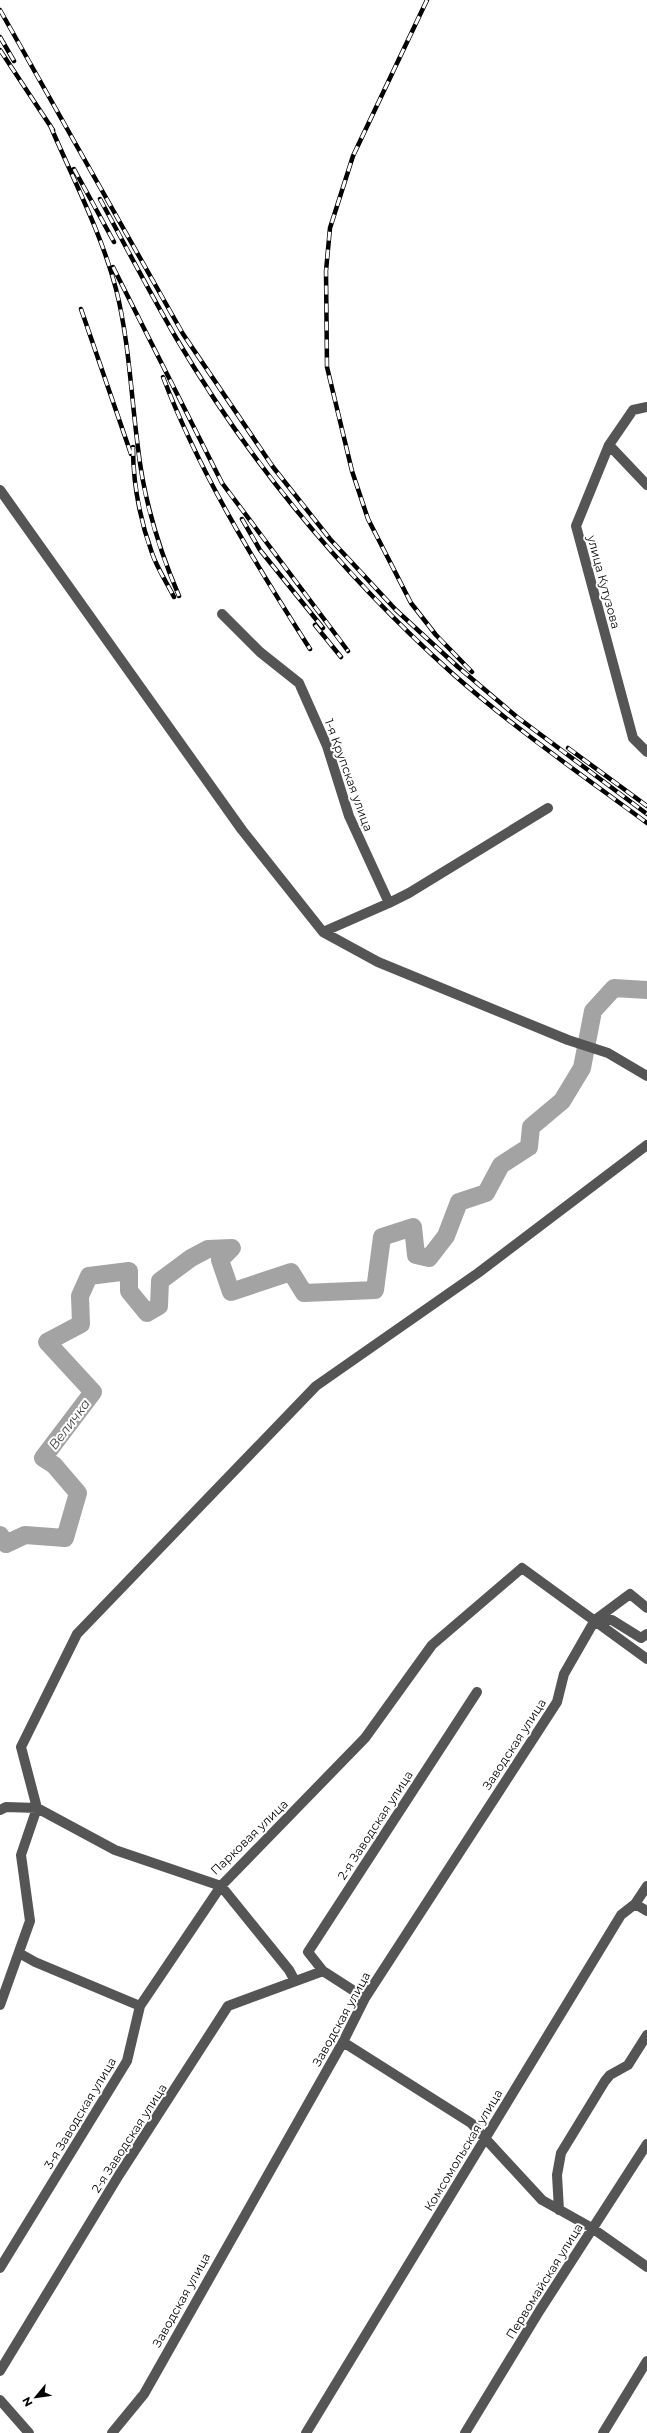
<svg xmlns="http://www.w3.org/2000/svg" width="647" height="2433" font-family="Montserrat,sans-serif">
	<rect width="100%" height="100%" fill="#fff"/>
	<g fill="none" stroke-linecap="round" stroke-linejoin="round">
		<path stroke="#a3a3a3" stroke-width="18" d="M0,1535L6,1544L25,1535L65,1538L78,1493L54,1465L43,1458L93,1392L47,1342L81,1324L80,1296L89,1276L129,1271V1291L147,1313L159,1306L160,1281L191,1258L208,1249L232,1248L220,1260L231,1292L291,1272L304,1293L375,1290L382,1237L413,1227L416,1255L429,1258L446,1236L459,1202L486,1193L501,1165L529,1147L531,1127L562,1101L582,1068L593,1011L614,988L647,990"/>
		<path stroke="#555" stroke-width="10" d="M647,407L633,410L609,445L576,526L633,738L647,752
			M609,445L647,485
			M0,490L242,830L323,932L378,962L568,1040L608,1053L647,1076
			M222,614L260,652L299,683L327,746L349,816L389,903L323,932
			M389,903L409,893L548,808
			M647,1608L630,1594L595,1620H612L641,1638L647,1634
			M0,1810L6,1807L37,1808L115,1850L221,1886L365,1738L432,1645L522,1568L647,1659
			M635,1904L647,1911
			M19,1953L35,1962L140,2006
			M323,1971L308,1952L477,1692
			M0,2005L30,1921L21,1855L37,1808L21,1747L77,1634L316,1386L478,1273L647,1145
			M343,2042L471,2123L542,2200L592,2228L647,2267
			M559,2210L557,2175L561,2153L605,2081L610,2075L628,2065L647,2035
			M0,2268L127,2061L140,2006L221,1886L289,1970L295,1981
			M0,2371L119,2175L228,2006L323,1971L365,1998
			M0,2400L29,2433
			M112,2433L144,2394L343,2042L365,1998L557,1702L564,1674L595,1620
			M306,2433L621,1915L635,1904L647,1886
			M465,2433L540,2310L647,2144
			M603,2433L647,2361"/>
		<g stroke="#000" stroke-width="4.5">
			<path id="rail" d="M427,0L353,156L330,228L326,271L327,367L352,471L368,519L411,603L436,635L472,672
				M0,10L183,334L273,467L330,539L396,610L458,667L517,717L647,814
				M0,37L14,61
				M0,50L53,130
				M50,125C73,179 101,232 116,289C129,340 131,395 138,448C144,501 158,547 179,596
				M74,169L114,242
				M100,199C125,245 149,291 175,336C249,462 345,577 453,674C514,728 582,775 647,823
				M113,267L222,483L348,651
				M81,309L131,454
				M163,377C200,474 255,563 310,649
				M133,447C133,481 140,520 152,553C157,568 167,583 174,597
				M242,519L260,550L323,628
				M315,625L341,657
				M568,748L647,806"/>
		</g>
		<use href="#rail" stroke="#fff" stroke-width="3" stroke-dasharray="9" stroke-linecap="butt"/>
	</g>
	<g text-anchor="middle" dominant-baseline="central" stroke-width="4" stroke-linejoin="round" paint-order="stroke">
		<g font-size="12" fill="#000" stroke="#fff">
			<text transform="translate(604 582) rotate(75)">улица Кутузова</text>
			<text transform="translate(349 775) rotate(70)">1-я Крупская улица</text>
			<text transform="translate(514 1744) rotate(-57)">Заводская улица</text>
			<text transform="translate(375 1825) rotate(-57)">2-я Заводская улица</text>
			<text transform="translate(249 1837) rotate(-44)">Парковая улица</text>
			<text transform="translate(341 2019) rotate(-61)">Заводская улица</text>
			<text transform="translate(80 2113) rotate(-59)">3-я Заводская улица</text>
			<text transform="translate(129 2138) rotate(-57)">2-я Заводская улица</text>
			<text transform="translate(463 2150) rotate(-59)">Комсомольская улица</text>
			<text transform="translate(544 2281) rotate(-58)">Первомайская улица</text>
			<text transform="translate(181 2300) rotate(-61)">Заводская улица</text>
		</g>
		<g font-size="13" font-style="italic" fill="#444" stroke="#fff">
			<text transform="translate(69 1424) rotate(-53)">Величка</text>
		</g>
	</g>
	<g transform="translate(36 2397) rotate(241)" stroke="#ffffff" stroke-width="3" paint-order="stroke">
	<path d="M0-3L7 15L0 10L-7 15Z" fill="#000000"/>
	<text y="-6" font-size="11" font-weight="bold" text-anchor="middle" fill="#000000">N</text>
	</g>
</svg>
